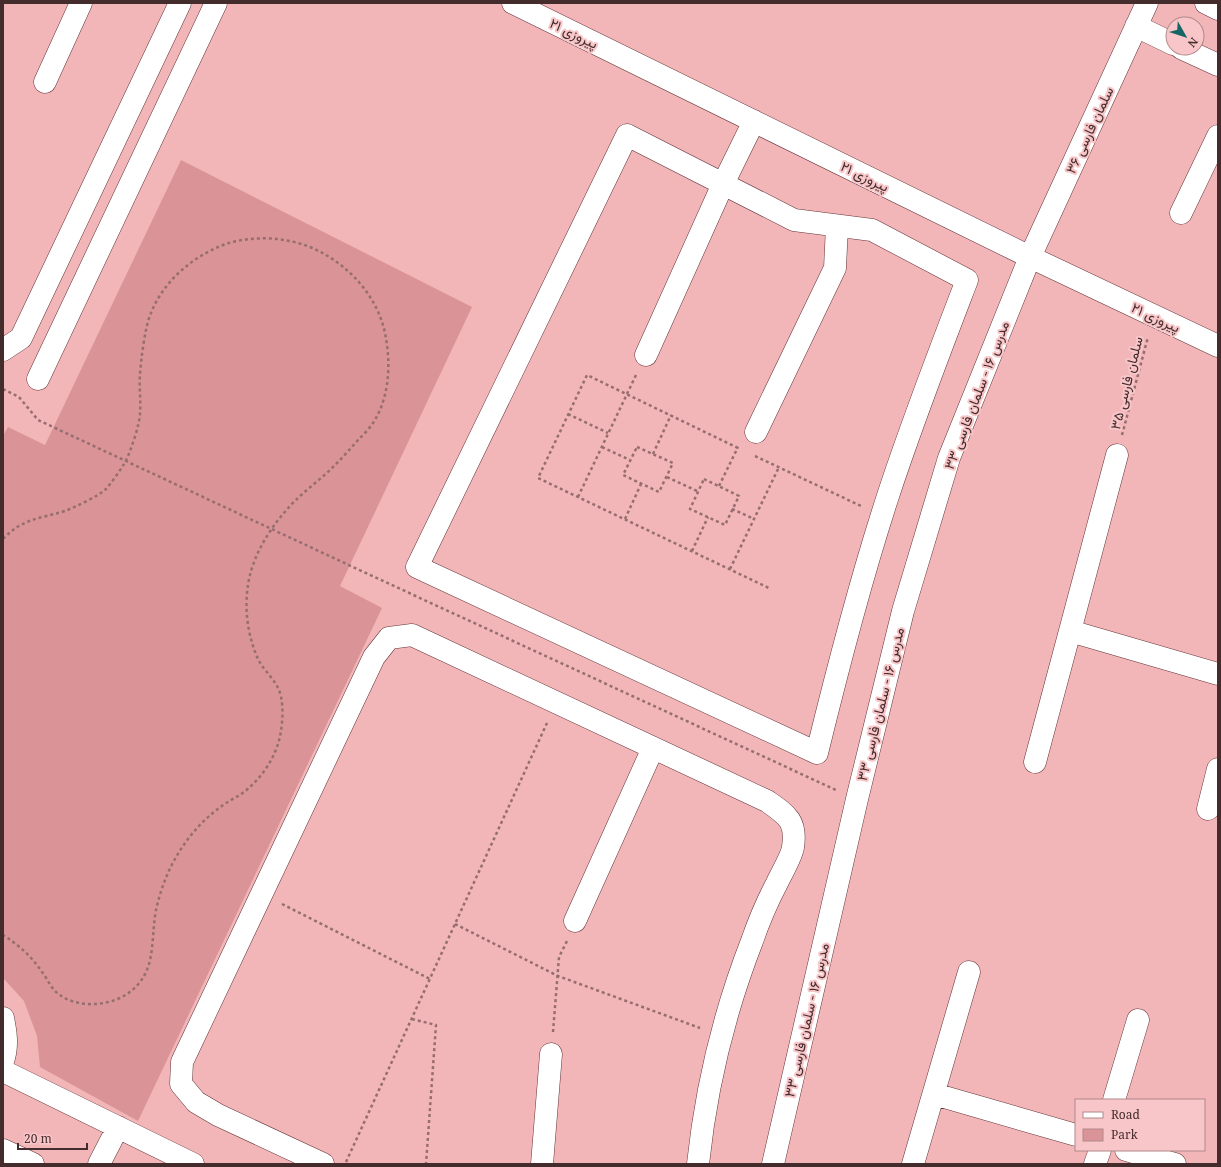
<svg xmlns="http://www.w3.org/2000/svg" width="1221" height="1167" font-family="'Noto Serif',Vazirmatn,serif">
	<rect width="100%" height="100%" fill="#f2b6b8"/>
	<path fill="#da9397" d="M181,160L472,307L340,586L382,608L138,1121L40,1067L37,1036L24,1001L3,978V436L8,427L45,445Z"/>
	<g fill="none" stroke-linecap="round" stroke-linejoin="round">
		<g stroke="#643337" stroke-width="23">
			<path id="street" d="M513,3L1030,257L1218,346
				M1206,3L1218,9
				M1136,26L1173,44
				M1181,48L1218,65
				M45,82L81,3
				M627,135L794,220L872,230L967,280C939,353 911,425 887,499C860,582 838,667 817,753L417,567Z
				M1181,213L1218,136
				M3,350L21,338L180,3
				M646,355L723,184L754,121
				M38,379L216,3
				M756,432L835,268L837,226
				M1070,631L1218,674
				M1035,762L1117,455
				M1208,809L1218,769
				M575,921L653,748
				M3,1018C6,1033 8,1046 3,1061
				M3,1071L193,1164
				M934,1094L1076,1135
				M1114,1100L1138,1020
				M3,1150L33,1164
				M1126,1150L1175,1164
				M99,1164L118,1127
				M323,1164L218,1115L196,1102L181,1084L182,1062L374,657L389,638L412,635L767,801C787,815 797,821 793,847C792,856 781,874 777,883C767,902 759,921 752,941C724,1013 706,1088 698,1164
				M542,1164L551,1054
				M773,1164L857,799L903,611L949,458L1030,257L1147,3
				M913,1164L969,972
				M1095,1164L1100,1150"/>
		</g>
		<path stroke="#976e6f" stroke-width="2.5" stroke-dasharray="3 3" stroke-linecap="butt" d="M3,389L19,397L38,420L368,574L836,790
			M568,414L608,433
			M1122,435L1148,337
			M602,447L630,460
			M637,447L673,463L659,492L623,475Z
			M738,448L587,375L538,478L771,589
			M653,454L671,415
			M755,456L861,506
			M667,477L699,492
			M704,479L739,496L725,525L690,509Z
			M719,486L738,447
			M578,497L636,375
			M732,509L754,519
			M625,519L641,484
			M3,539C23,518 39,519 65,511C75,507 99,496 106,489C112,482 119,472 124,464C130,454 140,424 140,413C141,400 139,387 140,374C141,360 145,326 151,313C164,280 195,254 229,243C261,234 298,238 326,255C355,272 378,300 385,333C391,362 390,397 373,423C369,429 363,435 358,440C351,448 344,456 337,463C323,478 305,490 291,505C271,526 252,556 248,585C244,610 248,638 259,661C264,670 272,677 277,686C284,698 283,718 281,731C277,757 261,780 240,795C231,800 222,805 214,812C198,825 185,841 175,859C166,875 160,892 156,910C150,941 158,973 127,994C107,1007 74,1009 55,991C50,986 47,978 42,972C32,957 19,945 3,935
			M692,551L708,517
			M730,569L779,467
			M282,904L430,979
			M455,924L558,976L700,1028
			M412,1019L436,1025L426,1164
			M553,1032L559,957L567,941
			M346,1162L547,723"/>
		<use href="#street" stroke="#fff" stroke-width="22"/>
	</g>
	<g text-anchor="middle" dominant-baseline="central" stroke-width="4" stroke-linejoin="round" paint-order="stroke">
		<g font-size="14" fill="#442c2d" stroke="#f8c6c8">
			<text transform="translate(574 33) rotate(26)">پیروزی ۲۱</text>
			<text transform="translate(1089 130) rotate(-65)">سلمان فارسی ۳۶</text>
			<text transform="translate(865 176) rotate(26)">پیروزی ۲۱</text>
			<text transform="translate(1156 317) rotate(25)">پیروزی ۲۱</text>
			<text transform="translate(1126 383) rotate(-76)">سلمان فارسی ۳۵</text>
			<text transform="translate(976 395) rotate(-69)">مدرس ۱۶ - سلمان فارسی ۳۳</text>
			<text transform="translate(880 704) rotate(-76)">مدرس ۱۶ - سلمان فارسی ۳۳</text>
			<text transform="translate(806 1020) rotate(-77)">مدرس ۱۶ - سلمان فارسی ۳۳</text>
		</g>
	</g>
	<rect width="1221" height="1167" fill="none" stroke="#442c2d" stroke-width="8"/>
	<rect x="1075" y="1099" width="130" height="52" fill="#f8c6c8" stroke="#b0888a"/>
	<rect x="1083" y="1112" width="20" height="6" fill="#ffffff" stroke="#b0888a"/>
	<text x="1111" y="1119" font-size="12" fill="#442c2d">Road</text>
	<rect x="1083" y="1129" width="20" height="12" fill="#da9397" stroke="#b0888a"/>
	<text x="1111" y="1139" font-size="12" fill="#442c2d">Park</text>
	<g transform="translate(1185 36) rotate(129)"><circle r="19" fill="#f8c6c8" stroke="#b0888a"/>
	<path d="M0-3L7 15L0 10L-7 15Z" fill="#176666"/>
	<text y="-6" font-size="11" font-weight="bold" text-anchor="middle" fill="#442c2d">N</text>
	</g>
	<path d="M18 1143v6h69v-6" fill="none" stroke="#442c2d" stroke-width="2"/>
	<text x="24" y="1143" font-size="12" fill="#442c2d" stroke="#f8c6c8" stroke-width="3" paint-order="stroke">20 m</text>
</svg>
